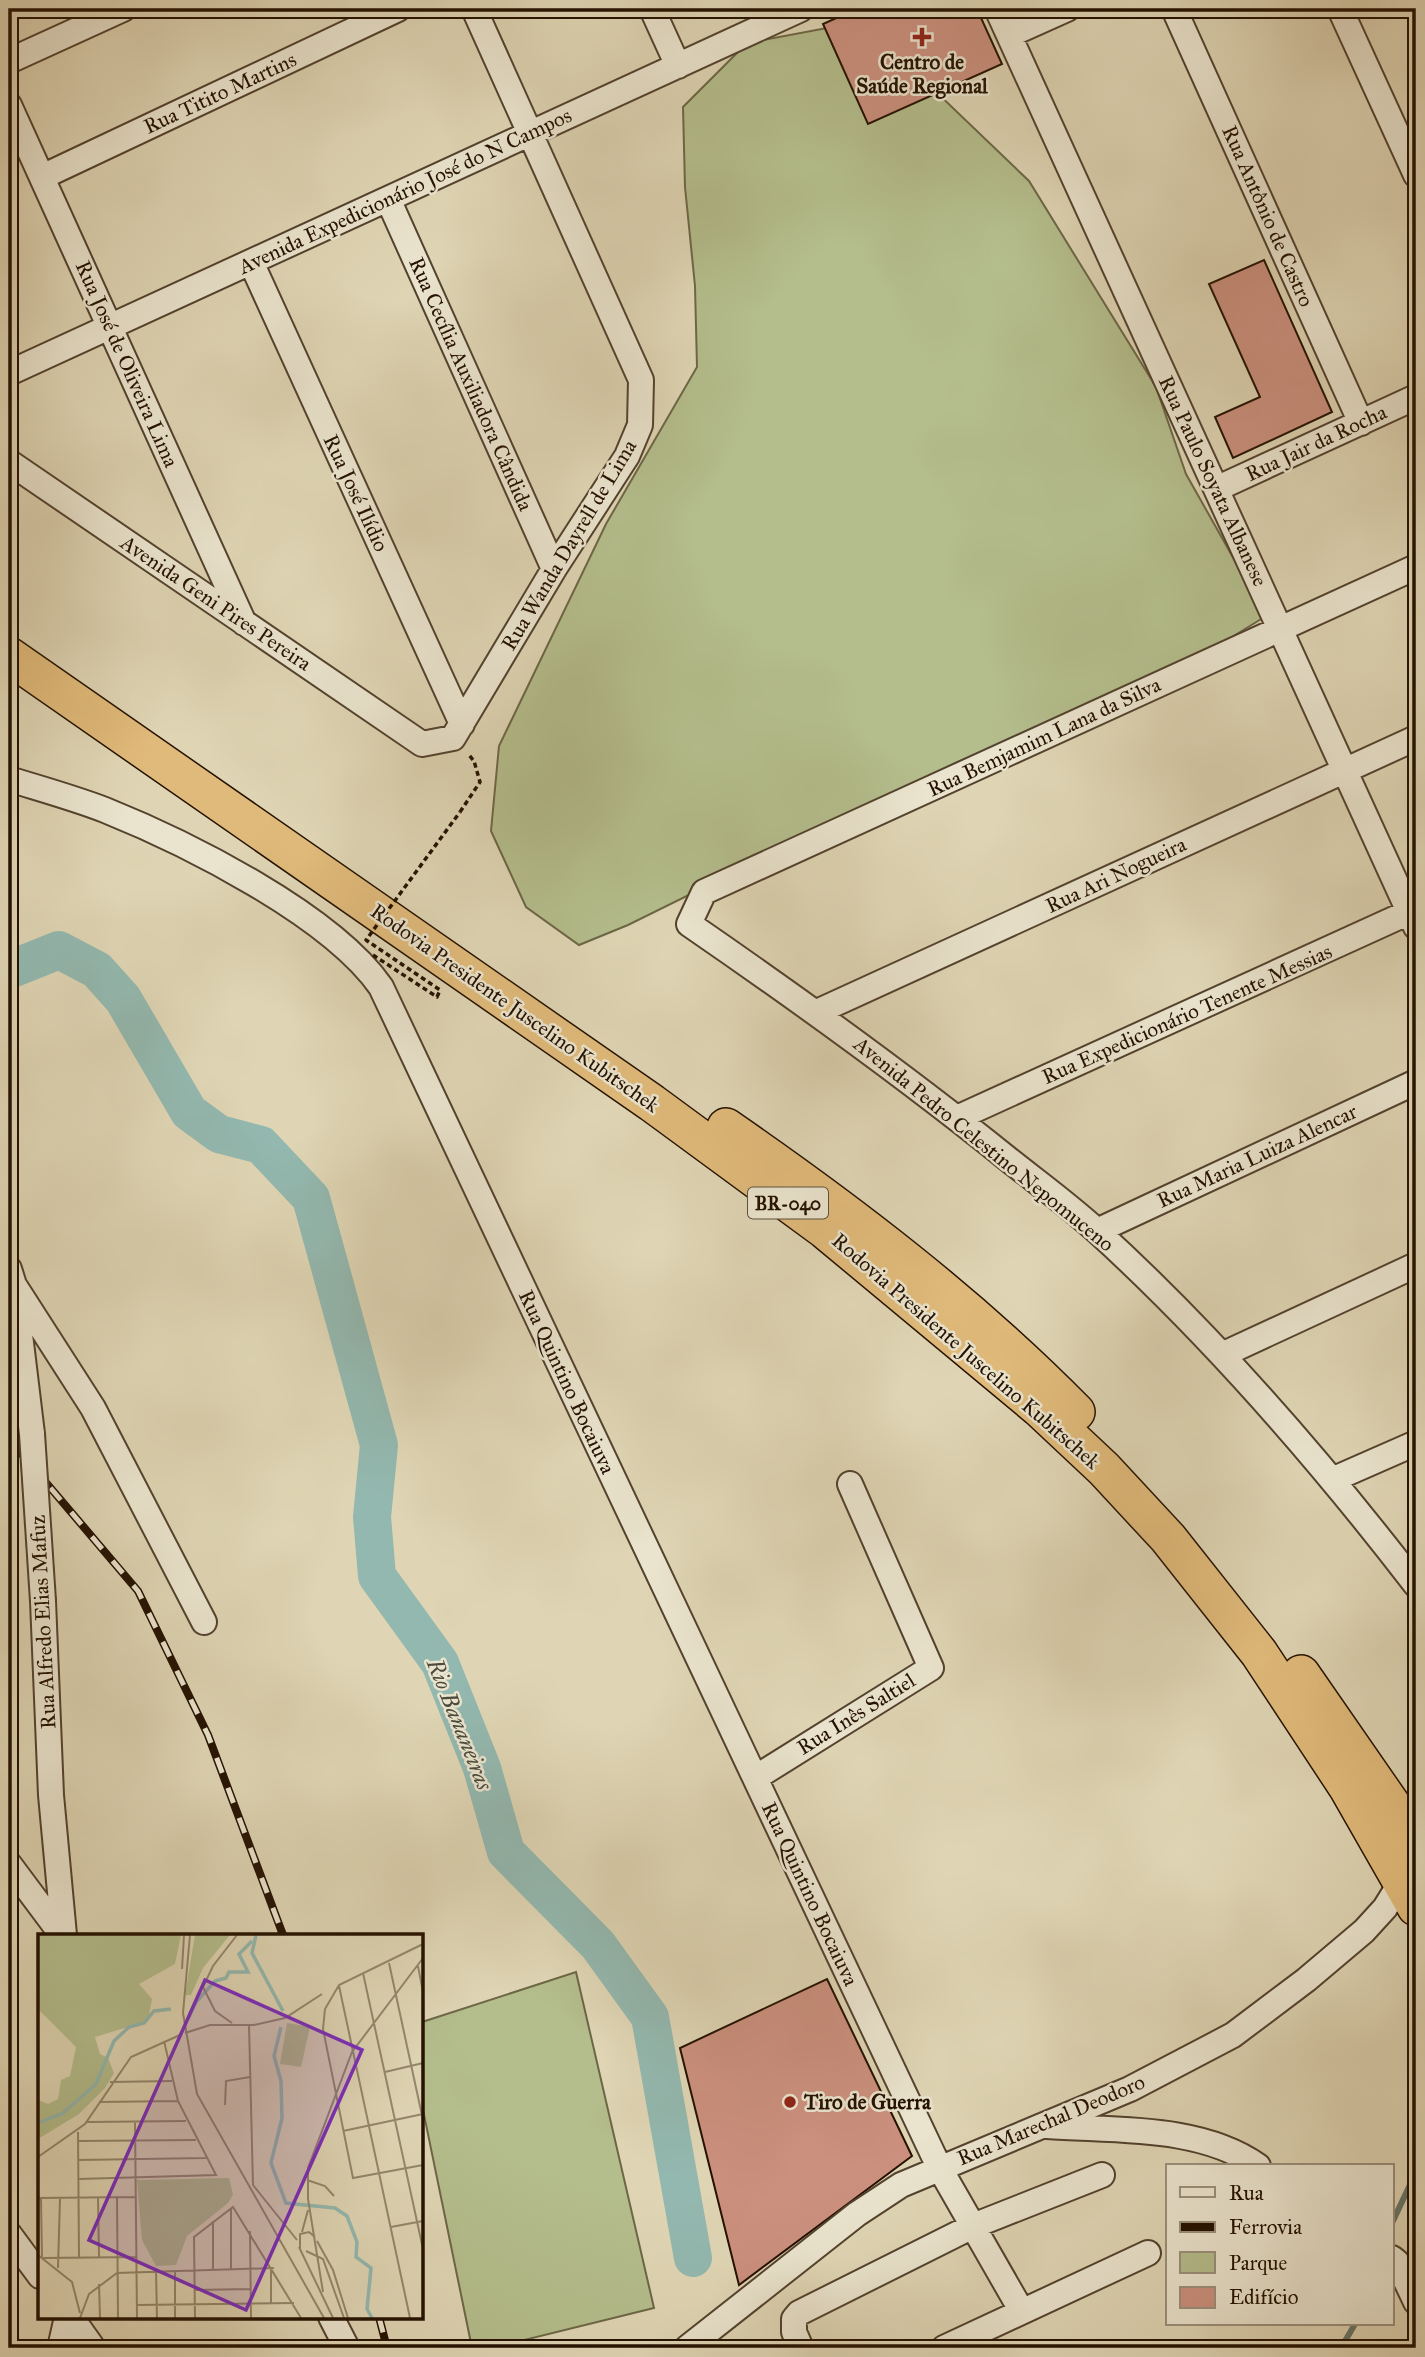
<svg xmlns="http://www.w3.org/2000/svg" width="1425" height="2357" font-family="'IM FELL Great Primer',serif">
	<rect width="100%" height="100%" fill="#dfd5b4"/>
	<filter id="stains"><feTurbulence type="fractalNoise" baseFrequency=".00286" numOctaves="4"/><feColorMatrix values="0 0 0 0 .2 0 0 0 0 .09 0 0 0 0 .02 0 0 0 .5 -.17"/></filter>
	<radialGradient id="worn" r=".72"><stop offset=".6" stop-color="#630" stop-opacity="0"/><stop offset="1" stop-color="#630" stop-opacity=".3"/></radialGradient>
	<path fill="#b4bd8c" stroke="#6c6746" stroke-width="2" d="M832,27L906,63L1029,181L1156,387L1186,474L1266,616L1198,658L956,763L628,925L579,945L526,907L491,831L499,746L606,524L697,367L695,286L685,187L683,107L747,43Z
		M576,1972L654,2308L492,2348H472L422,2105V2022Z"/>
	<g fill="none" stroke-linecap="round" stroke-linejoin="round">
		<path stroke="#677569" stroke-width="6" d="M1392,2223L1416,2172
			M1341,2348L1355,2324"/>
		<path stroke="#93b8af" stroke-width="38" d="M9,970L59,950L97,970L123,999L189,1112L219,1134L261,1145L311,1198L379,1445L372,1517L377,1576L440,1663L482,1768L506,1852L598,1945L650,2017L693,2258"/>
	</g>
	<path fill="#cb907e" stroke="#241101" stroke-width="2" d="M856,9H977L1002,64L868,124L823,24Z
		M1264,260L1332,412L1233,458L1215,417L1260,397L1209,284Z
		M827,1979L912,2156L739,2285L680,2048Z"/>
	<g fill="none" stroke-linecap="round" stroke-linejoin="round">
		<g stroke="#53422e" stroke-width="28">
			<path id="minor" d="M652,9L678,66
				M997,9L1416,927
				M1174,9L1361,423
				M1340,9L1416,175
				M1009,35L1067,9
				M9,61L123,9
				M9,105L244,623
				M42,177L398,9
				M388,199L554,569
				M251,262L462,724
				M9,373L801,9
				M9,462L422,744L453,738L554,569L627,456L640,425L641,380L474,9
				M1216,489L1416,397
				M1416,567L704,892L689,924C798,999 905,1076 1008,1159C1038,1183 1070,1206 1098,1232C1216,1340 1319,1459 1416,1585
				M9,779C41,789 74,798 105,810C187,843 331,915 381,987L939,2167L1021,2310
				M817,1012L1416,738
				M957,1118L1416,909
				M1097,1231L1416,1082
				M9,1269L14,1285L32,1434
				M14,1285L93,1408L204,1622
				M1224,1354L1416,1265
				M1334,1479L1416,1443
				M43,1601L51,1795L64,1935
				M755,1778L931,1668L850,1484
				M9,1864L62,1935
				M1047,2126C1115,2131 1200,2125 1258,2166
				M9,2234L40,2276
				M1392,2258L1397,2262L1416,2302
				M71,2317L93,2348
				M331,2317L347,2348
				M60,2348L67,2317
				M687,2348L857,2214L901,2185L1130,2089L1233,2035L1306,1980L1364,1931L1385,1908L1403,1879
				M801,2348L794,2332V2319L799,2313L973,2226L1102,2175
				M944,2348L1148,2253"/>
		</g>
		<g stroke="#241101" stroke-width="40">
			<path id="highway" d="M9,656L652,1103L825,1230L1039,1408L1104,1469L1168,1538L1259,1653L1348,1788L1416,1907
				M726,1127C849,1212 971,1305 1076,1412
				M1301,1674L1416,1840"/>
		</g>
		<path stroke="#241101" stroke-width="3.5" stroke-dasharray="5 3.5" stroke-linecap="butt" d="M460,812L480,782L474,761L469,755"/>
		<use href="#minor" stroke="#eae4ce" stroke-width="24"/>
		<use href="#highway" stroke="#e0ba7a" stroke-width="37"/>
		<g stroke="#241101" stroke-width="8">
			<path id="rail" d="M9,1439L138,1591L208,1735L283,1935
				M379,2317L387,2348"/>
		</g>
		<use href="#rail" stroke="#eae4ce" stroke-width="5" stroke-dasharray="16" stroke-linecap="butt"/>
		<g stroke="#53422e" stroke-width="28" stroke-linecap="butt">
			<path id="minor-bridge" d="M32,1434L43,1601"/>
		</g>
		<path stroke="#241101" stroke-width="3.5" stroke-dasharray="5 3.5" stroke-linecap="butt" d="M373,955L437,997L440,990L366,940L460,812"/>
		<use href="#minor-bridge" stroke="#eae4ce" stroke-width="24"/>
	</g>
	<g fill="#8f2418" stroke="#eae4ce" stroke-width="2.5">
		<path d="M918.5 26.5h7v7h7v7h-7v7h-7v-7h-7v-7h7z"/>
		<circle cx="790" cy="2102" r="7"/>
	</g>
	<g text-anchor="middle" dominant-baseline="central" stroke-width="5" stroke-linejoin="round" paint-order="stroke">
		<rect fill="#eae4ce" stroke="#5f503e" stroke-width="2" x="748" y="1187.5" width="80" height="31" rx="5"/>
		<g font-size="19" font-weight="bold" fill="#241101">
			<text x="788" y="1203">BR-040</text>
		</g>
		<g font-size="21" font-weight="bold" fill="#241101" stroke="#eae4ce">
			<text x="922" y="62">Centro de<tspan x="922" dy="24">Saúde Regional</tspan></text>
			<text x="804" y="2102" text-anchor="start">Tiro de Guerra</text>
		</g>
		<g font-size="21" fill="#241101" stroke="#eae4ce">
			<text transform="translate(220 93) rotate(-25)">Rua Titito Martins</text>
			<text transform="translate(405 191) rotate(-25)">Avenida Expedicionário José do N Campos</text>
			<text transform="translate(1268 216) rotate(66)">Rua Antônio de Castro</text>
			<text transform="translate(127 364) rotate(66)">Rua José de Oliveira Lima</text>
			<text transform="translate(471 384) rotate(66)">Rua Cecília Auxiliadora Cândida</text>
			<text transform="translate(1316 443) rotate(-25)">Rua Jair da Rocha</text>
			<text transform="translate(1213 481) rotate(65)">Rua Paulo Soyata Albanese</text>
			<text transform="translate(356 493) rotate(65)">Rua José Ilídio</text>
			<text transform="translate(569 545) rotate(-59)">Rua Wanda Dayrell de Lima</text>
			<text transform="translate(216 603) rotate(34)">Avenida Geni Pires Pereira</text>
			<text transform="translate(1044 737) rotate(-25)">Rua Bemjamim Lana da Silva</text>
			<text transform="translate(1116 875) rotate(-25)">Rua Ari Nogueira</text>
			<text transform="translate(515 1008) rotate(35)">Rodovia Presidente Juscelino Kubitschek</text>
			<text transform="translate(1187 1014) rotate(-24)">Rua Expedicionário Tenente Messias</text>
			<text transform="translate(984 1144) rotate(39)">Avenida Pedro Celestino Nepomuceno</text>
			<text transform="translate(1257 1156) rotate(-25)">Rua Maria Luiza Alencar</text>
			<text transform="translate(966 1351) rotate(41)">Rodovia Presidente Juscelino Kubitschek</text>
			<text transform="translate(567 1382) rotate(65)">Rua Quintino Bocaiuva</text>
			<text transform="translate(43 1622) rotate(-93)">Rua Alfredo Elias Mafuz</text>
			<text transform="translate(856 1714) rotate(-32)">Rua Inês Saltiel</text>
			<text transform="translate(810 1894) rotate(65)">Rua Quintino Bocaiuva</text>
			<text transform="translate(1051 2120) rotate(-23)">Rua Marechal Deodoro</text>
		</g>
		<g font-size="23" font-style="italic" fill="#4b4b3e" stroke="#eae4ce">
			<text transform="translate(460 1724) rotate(68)">Rio Bananeiras</text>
		</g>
	</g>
	<g transform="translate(38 1934)">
		<rect width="385" height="385" fill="#dfd5b4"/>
		<path d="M0,1H143L137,30L101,50L114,65L110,87L57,103L62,120L70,124L76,139L67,154L41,180L0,205V166L10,170L20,165L23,146L32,142L38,113L0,75ZM157,1H192L165,34L153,61H147ZM249,89L272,93L263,133L242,130ZM191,244L195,261L190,269L149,302L138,331L118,332L104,306L99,246Z" fill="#b4bd8c"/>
		<path fill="none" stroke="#93b8af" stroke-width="3.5" d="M218,1L214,19L245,77M150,85L158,68L177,47L188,44L191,38H210L201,20L214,7M243,93L236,122L243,147L244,184L233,229L248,269L297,274L309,282L319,308L318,323L333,334L329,375L334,384M0,189L25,179L58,150L76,107L91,93L106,89L116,77L133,75"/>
		<path fill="none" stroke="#94876c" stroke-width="2" d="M152,1L145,79L159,160L286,384M385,10L301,51L287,75L285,95L315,244L385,231M351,29L385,186M380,32L385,58M144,35L146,1M325,39L385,315M301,52L372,384M194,89L177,77L165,53L175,32L199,1M211,91L215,251L259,306M147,99L172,91H216L247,84L284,60M347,138L385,129M72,148L134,147M61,168L140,167M187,171L188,147L212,143M97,187L99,384M49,188L148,187M305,197L385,180M40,198L41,323M40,207L158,206M0,223L47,190L93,123L142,101M40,226L168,224M40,245L178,241L140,167L126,107M269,246L287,252L296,262M60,263L61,323M79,263L80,384M0,264L98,263M3,264L4,323M193,274V335M175,287V335M353,293L385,287M212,297L213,384M264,298L270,276M279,307L295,336L310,384M261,313L295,384M262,314V300L271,298L277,303M268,317L285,325L306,384M0,321L34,348L42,379M5,324L99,323M20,334L22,264M233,335V369M118,336L119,384M137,336V384M61,350L62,384M156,356L212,355M285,358L270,265V234L314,118L385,24M99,371L256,369M42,384L51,360L79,339L236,334M157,384L156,303L195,273L263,384"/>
		<path fill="#7b2cbf" fill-opacity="0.15" stroke="#7b2cbf" stroke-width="3.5" d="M167,46L324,116L208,376L51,306Z"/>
		<rect width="385" height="385" fill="none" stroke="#241101" stroke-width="3.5"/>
	</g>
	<rect width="1425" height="2357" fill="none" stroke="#dfd5b4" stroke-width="35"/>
	<rect x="10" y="10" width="1404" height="2336" fill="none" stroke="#241101" stroke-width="3.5"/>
	<rect x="18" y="18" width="1390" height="2322" fill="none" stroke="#241101" stroke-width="2"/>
	<rect x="1166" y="2164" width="228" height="161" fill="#eae4ce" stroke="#9b907c" stroke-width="2"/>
	<rect x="1180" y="2187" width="35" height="10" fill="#eae4ce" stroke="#9b907c" stroke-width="2"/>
	<text x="1229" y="2200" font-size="21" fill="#241101">Rua</text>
	<rect x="1180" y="2222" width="35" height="10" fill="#241101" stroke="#9b907c" stroke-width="2"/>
	<text x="1229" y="2234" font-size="21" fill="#241101">Ferrovia</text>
	<rect x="1180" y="2252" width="35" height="21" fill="#b4bd8c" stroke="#9b907c" stroke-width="2"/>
	<text x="1229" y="2270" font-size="21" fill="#241101">Parque</text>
	<rect x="1180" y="2287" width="35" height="21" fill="#cb907e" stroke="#9b907c" stroke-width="2"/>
	<text x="1229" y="2304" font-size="21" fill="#241101">Edifício</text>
	<rect width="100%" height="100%" filter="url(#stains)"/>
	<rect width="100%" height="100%" fill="url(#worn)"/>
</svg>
